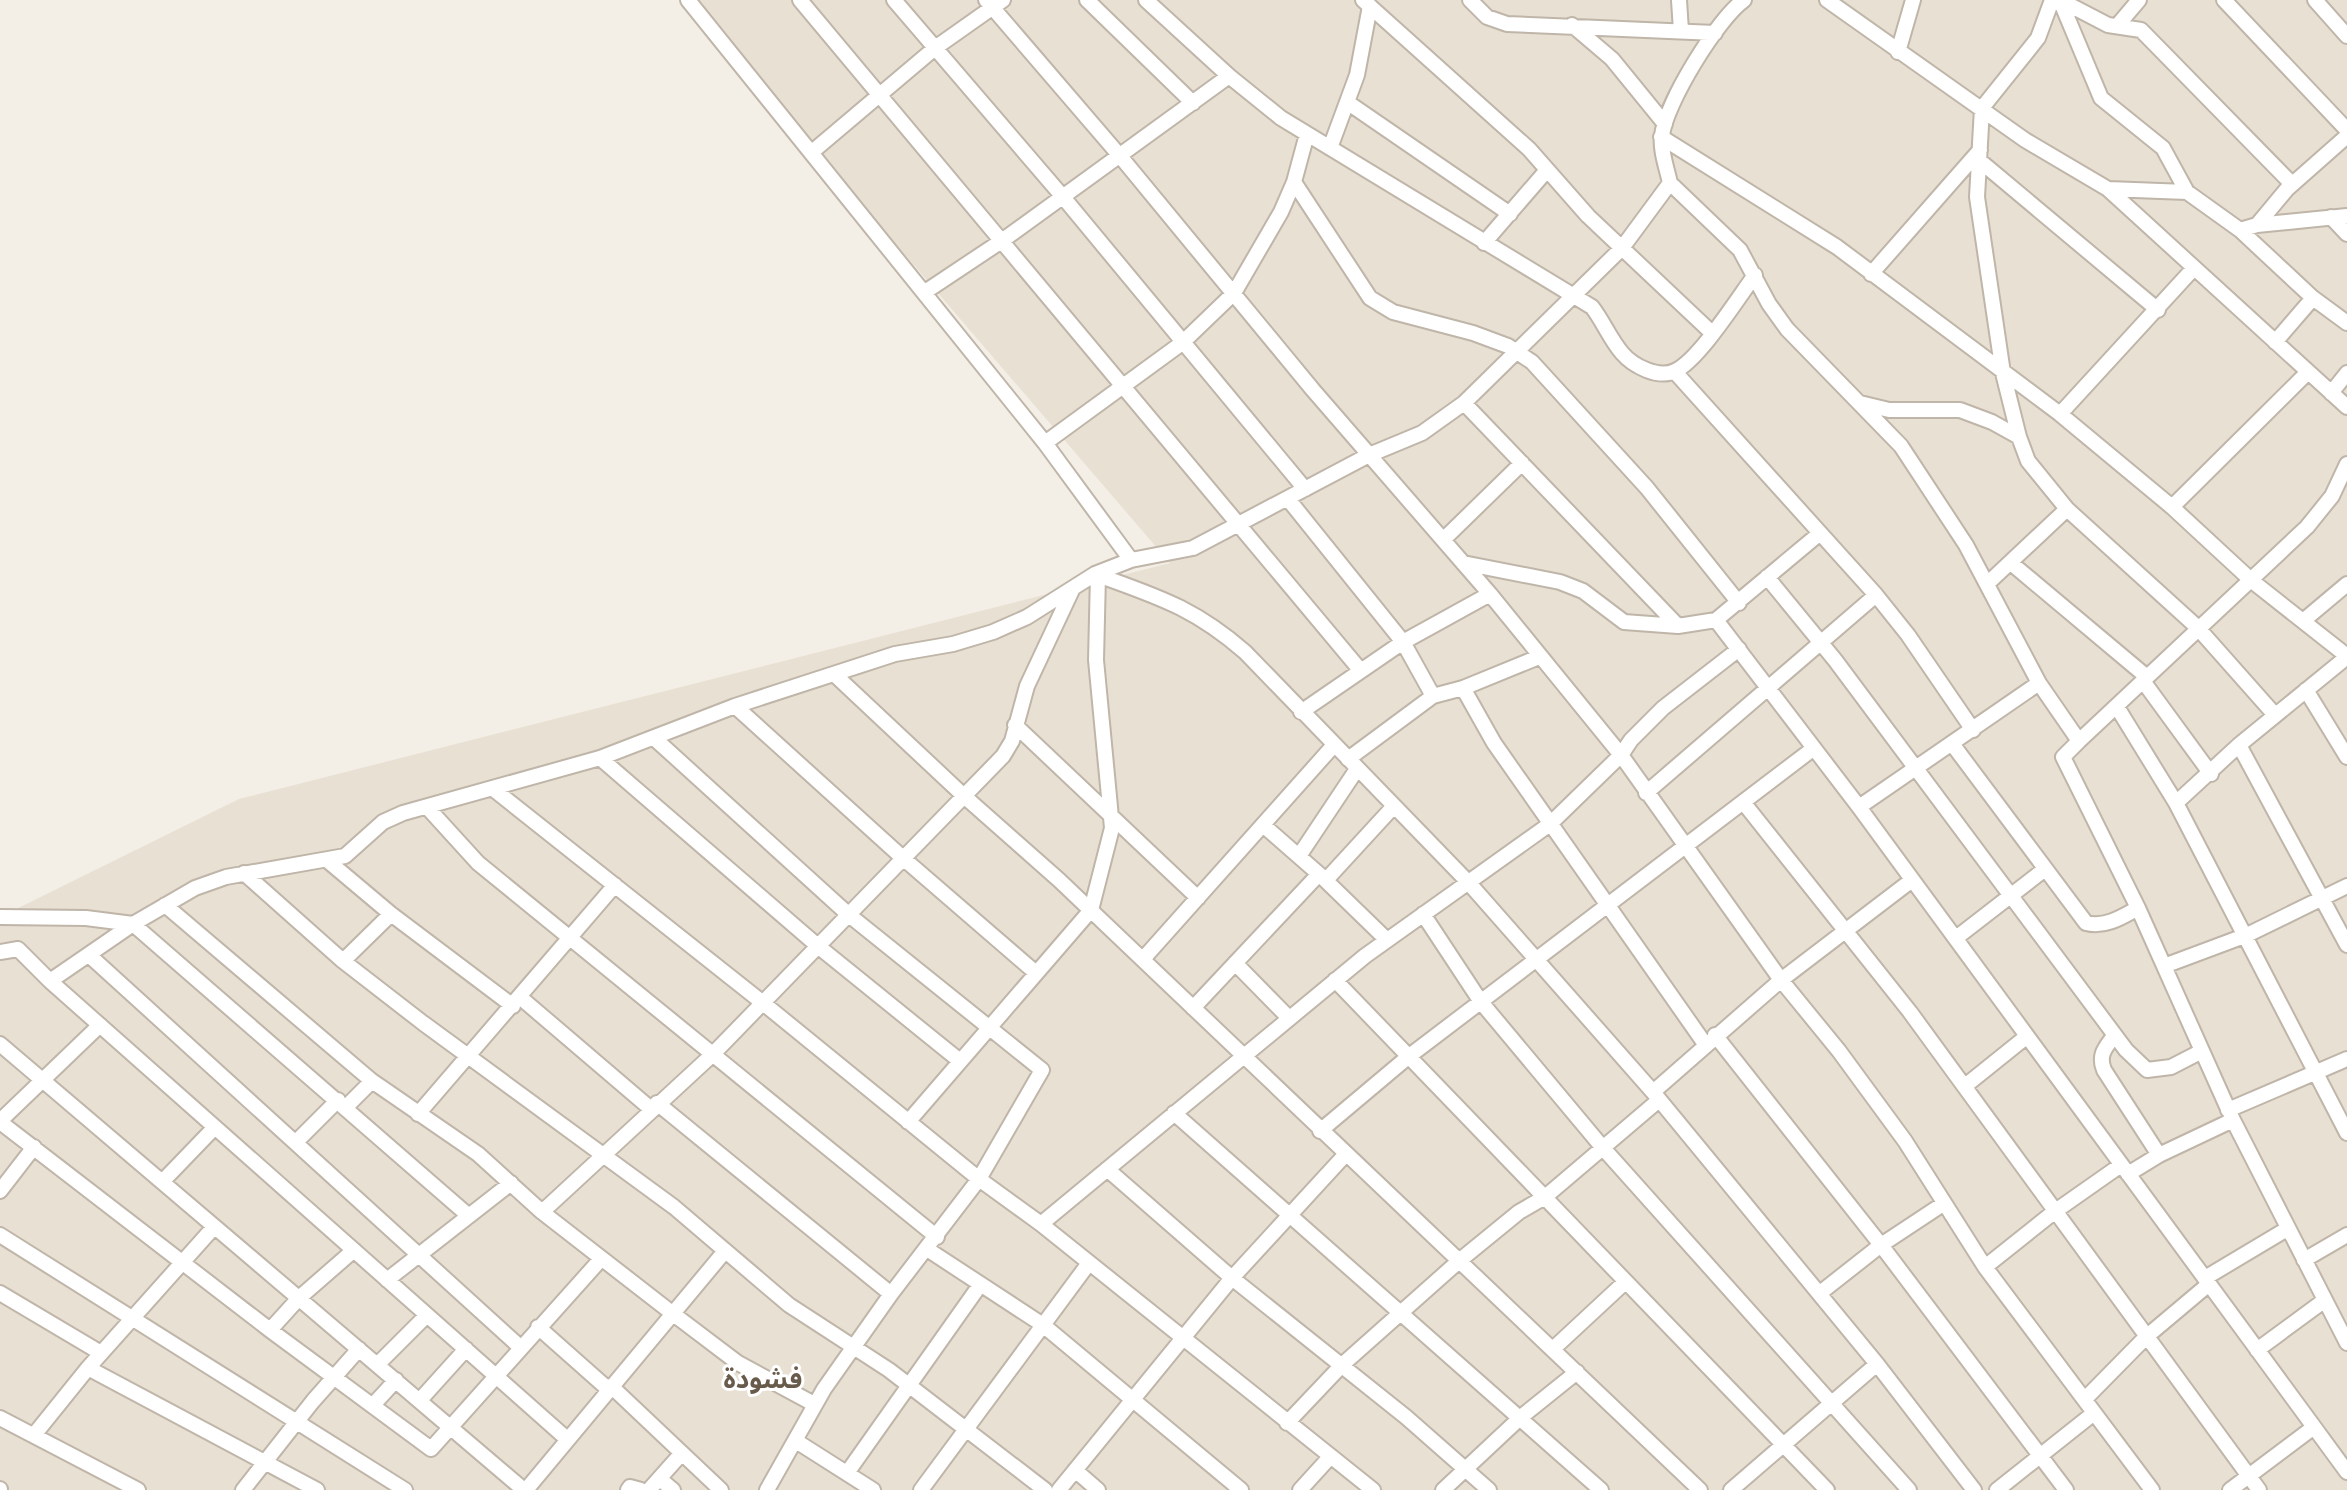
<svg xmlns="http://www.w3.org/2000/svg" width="2347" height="1490" font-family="'Nunito Sans','Noto Sans Arabic',sans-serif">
	<rect width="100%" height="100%" fill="#f3eee6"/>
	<path fill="#e8e0d3" d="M696,0H2347V1490H0V917L239,799L1170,563L778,107Z"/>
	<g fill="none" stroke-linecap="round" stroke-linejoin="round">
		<g stroke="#bfb5a8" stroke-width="18">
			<path id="minor" d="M688,0L1045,443L1131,560
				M800,0L1361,671
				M894,0L1063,197L1305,489
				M986,0L1120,156L1313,390L1490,594L1621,755L1781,980L1839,1051L1905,1141L1985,1267L2152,1490
				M1087,0L1193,103
				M1146,0L1229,76L1281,118L1592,307C1603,321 1610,339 1622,353C1633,366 1658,379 1675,371C1699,360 1738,298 1755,275
				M1363,0L1529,149L1588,216L1712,333
				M1470,0L1487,17L1507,24L1715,33
				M1679,0L1681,31
				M1827,0L2025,140L2108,189L2347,407
				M2052,0L2038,38L1982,108L1977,197L2003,373L2019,437L2028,461L2067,509L2197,627L2275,715
				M2060,0L2108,25L2141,30L2292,184
				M2060,0L2101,98L2163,148L2187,192
				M2224,0L2347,130
				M2315,0L2347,36
				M1572,25L1612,59L1665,124
				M2117,26L2139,0
				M1898,52L1913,0
				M1347,102L1510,214
				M1661,137L1837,247L2060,414L2172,507L2252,581L2347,656
				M1330,148L1357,75L1370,6
				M812,152L935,48L1003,0
				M1980,161L2158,310
				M1294,182L1370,298L1393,312L1473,333L1508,346L1532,362L1647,488L1739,603
				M1670,183L1740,250L1769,304L1787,329L1901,446L1966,545L2039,683L2079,741L2063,757L2138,908L2233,1120L2347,1343
				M2108,189L2187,192L2240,230L2257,225L2347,216
				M2331,217L2347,234
				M2257,225L2287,189L2347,136
				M2240,230L2313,298L2347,323
				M1484,243L1547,170
				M1871,274L1980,150
				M925,292L1003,240L1229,76
				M2275,342L2313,298
				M1675,372L1876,595L1908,635L1973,730
				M2331,393L2347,373
				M1464,403L1678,626
				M1860,403L1889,410H1960L1992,422L2019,437
				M2060,414L2194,268
				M1045,443L1182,343L1234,293L1281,212L1294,182L1307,134
				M1288,499L1403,642L1433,696
				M2172,507L2308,372
				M1444,539L1522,463
				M1463,563L1560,582L1583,591L1624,622L1678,626L1716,620L1819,534
				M2011,563L2147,677
				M1095,574C1158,597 1193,607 1245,652L1468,882L1653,1092L1877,1364L1974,1490
				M1767,577L1835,660L2126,1050L2147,1070L2171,1067L2202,1051
				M1987,584L2067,509
				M1716,620L1859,807L2314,1427L2230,1490
				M2303,621L2347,584
				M835,675L964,796L1003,756L1012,741L1027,686L1073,588
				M2143,681L2211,774
				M1463,688L1494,743L1705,1044
				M2306,690L2347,757
				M735,706L904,859L1036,973
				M2117,707L2176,803L2347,1133
				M1301,712L1403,642L1490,594
				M1015,725L1198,898
				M654,738L849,915L1042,1070L979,1179L891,1294L824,1389L767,1490
				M2079,741L2307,527L2332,496L2347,464
				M1953,745L2086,923C2105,928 2122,917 2138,908
				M2239,745L2347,945
				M600,758L819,947L960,1061
				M1348,759L1433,696L1463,688L1539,657
				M492,788L763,1003L979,1179L1041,1224L1373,1490
				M1646,793L1876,595
				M1743,802L1910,1012L2259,1490
				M2176,803L2239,745L2347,657
				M427,807L478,863L937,1237
				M1859,807L2039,683
				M1263,825L1319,874L1387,940
				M1299,856L1357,769
				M328,861L391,914L513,1006
				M244,873L343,961L423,1023L674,1207L789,1305L889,1370L1045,1490
				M1326,880L1394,806
				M165,905L372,1081L478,1154L542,1212L672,1313L738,1363L814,1404
				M1423,914L1481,1002L1603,1148L1909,1490
				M0,917L86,918L133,924L469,1216
				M1956,938L2045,869
				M0,952L18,949L50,981L133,924L195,888L226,877L345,856L383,822L403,813L600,758L735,706L895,654L953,644L993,632L1027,617L1095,574L1131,560L1193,548L1369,455L1422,433L1464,403L1622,248L1670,183C1667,169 1660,150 1662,136C1665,104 1718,18 1744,0
				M90,956L520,1347
				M1143,959L1334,745
				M343,961L391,914
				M1235,963L1289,1018
				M2164,966L2247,935L2347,886
				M1335,980L1827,1490
				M50,981L567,1439
				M521,998L651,1109
				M1193,1008L1319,874
				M1715,1035L1881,1245L2066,1490
				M2114,1036C2105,1048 2098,1055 2104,1070L2159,1155
				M0,1044L524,1490
				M1965,1086L2026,1037
				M1653,1092L1781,980L1912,880
				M657,1103L891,1294
				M346,1107L372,1081
				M2228,1110L2347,1059
				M1174,1113L1601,1490
				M418,1114L615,885
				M0,1121L100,1025
				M0,1122L270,1330L431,1449L601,1259
				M908,1122L1091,910L1112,828L1096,660L1098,575
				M1320,1131L1408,1057L1814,748
				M296,1142L338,1100
				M1107,1169L1232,1278L1406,1417L1489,1490
				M2128,1174L2159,1155L2233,1120
				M162,1182L215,1127
				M0,1191L34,1147
				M542,1212L712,1055L964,796L1059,880L1700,1490
				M1041,1224L1365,956L1550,824L1621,755L1631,740L1663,708L1739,649
				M0,1235L405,1490
				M927,1249L1043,1325L1241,1490
				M2304,1260L2347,1235
				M1985,1267L2054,1212L2121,1165
				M2205,1278L2287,1229
				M387,1280L511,1183
				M0,1293L101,1353
				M1820,1293L1881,1245L1943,1204
				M538,1327L608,1389
				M270,1330L299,1298L354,1250
				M1554,1348L1624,1283
				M2257,1350L2325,1300
				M378,1364L427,1315
				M88,1368L317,1490
				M611,1386L721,1490
				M2085,1399L2146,1337L2209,1284
				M420,1400L466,1349
				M374,1404L396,1380
				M0,1418L138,1490
				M1287,1423L1342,1365L1459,1261L1519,1212L1545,1197L1659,1100
				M2314,1427L2347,1472
				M34,1435L88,1368L214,1227
				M796,1441L873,1490
				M1075,1470L1098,1490
				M847,1473L980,1285
				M660,1479L673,1490
				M0,1489V1490
				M243,1490L313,1401L359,1349
				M526,1490L725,1251
				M628,1490L630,1487L641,1490
				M649,1490L682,1453
				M921,1490L1089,1263
				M1059,1490L1232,1278L1345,1155
				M1300,1490L1330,1457
				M1443,1490L1521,1417L1577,1372
				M1731,1490L1877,1364
				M1997,1490L2094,1413"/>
		</g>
		<use href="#minor" stroke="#fff" stroke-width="14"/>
	</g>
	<g text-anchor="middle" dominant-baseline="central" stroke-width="6" stroke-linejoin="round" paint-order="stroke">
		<g font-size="26" font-weight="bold" fill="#695b4c" stroke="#fff">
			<text x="763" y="1379">فشودة</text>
		</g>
	</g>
</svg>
